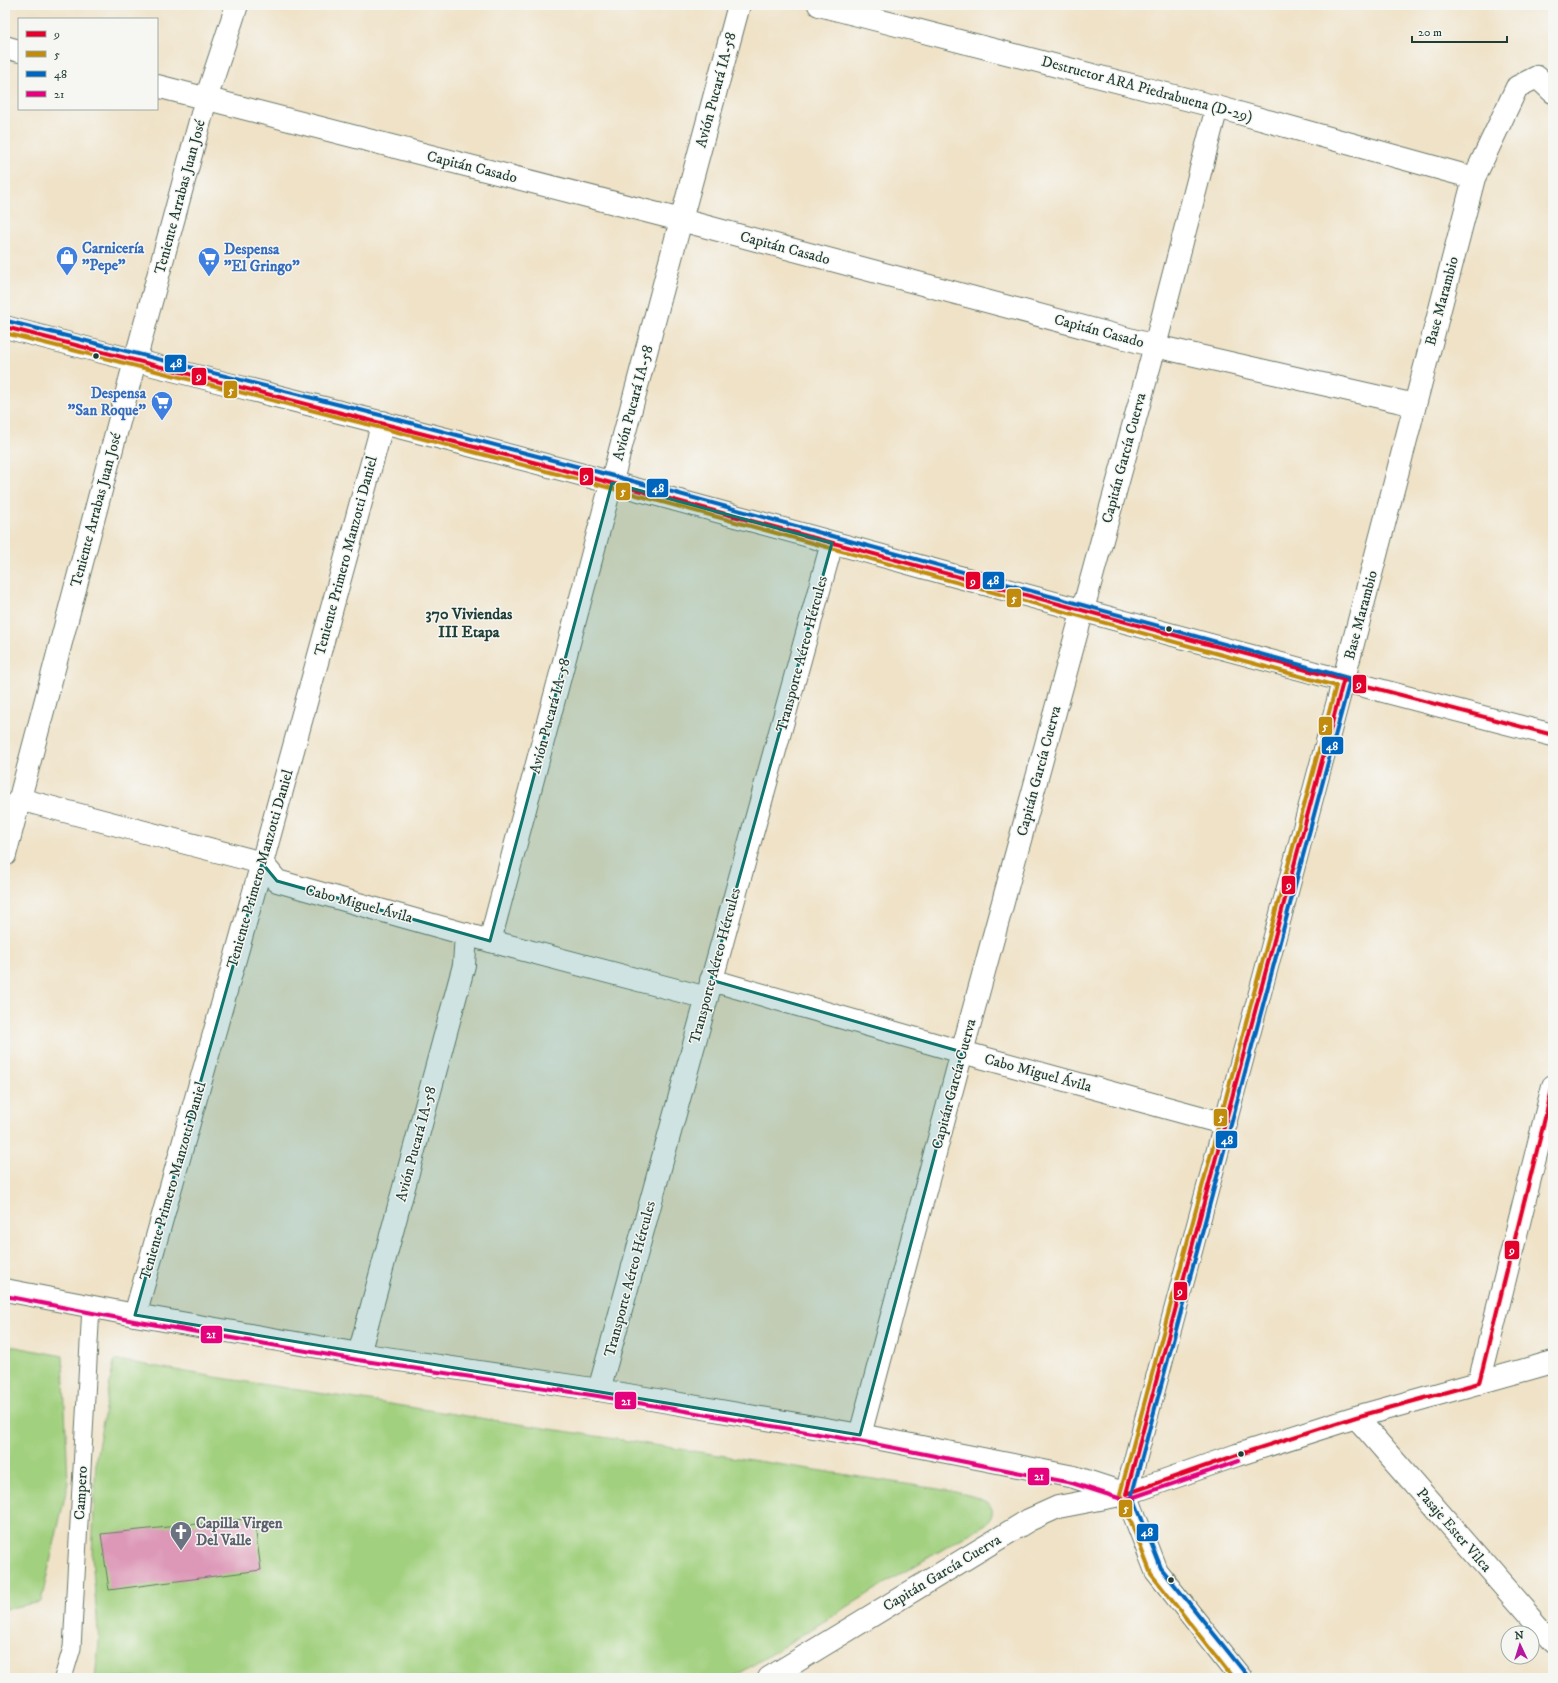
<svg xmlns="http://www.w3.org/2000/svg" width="1558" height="1683" font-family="'IM FELL DW Pica',serif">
	<rect width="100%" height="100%" fill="#f6f6f2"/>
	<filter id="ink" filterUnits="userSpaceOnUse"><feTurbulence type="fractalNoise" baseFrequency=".025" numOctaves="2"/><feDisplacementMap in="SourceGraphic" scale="8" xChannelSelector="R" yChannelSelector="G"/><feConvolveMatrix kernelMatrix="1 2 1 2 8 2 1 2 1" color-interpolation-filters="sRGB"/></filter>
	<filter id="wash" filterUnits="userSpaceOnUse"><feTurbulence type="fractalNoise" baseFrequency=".012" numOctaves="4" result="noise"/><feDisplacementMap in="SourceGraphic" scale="16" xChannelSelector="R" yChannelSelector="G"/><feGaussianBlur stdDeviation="0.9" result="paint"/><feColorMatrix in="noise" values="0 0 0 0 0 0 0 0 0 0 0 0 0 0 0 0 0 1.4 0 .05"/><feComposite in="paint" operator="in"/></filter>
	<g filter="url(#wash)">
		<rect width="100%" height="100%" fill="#efe2c7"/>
		<path fill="#a1d07e" stroke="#608659" d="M5,1345L63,1356L68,1483L41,1602L5,1609Z
			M114,1361H124L215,1377L951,1491C966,1495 1008,1500 986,1524L899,1575L732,1678H95L99,1643L92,1557L96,1458Z"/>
		<g id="blocks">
			<path fill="#dd97b7" d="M254,1518L261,1570L109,1590L101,1534Z"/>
		</g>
	</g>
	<g filter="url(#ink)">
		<use href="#blocks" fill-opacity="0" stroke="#687767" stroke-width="1"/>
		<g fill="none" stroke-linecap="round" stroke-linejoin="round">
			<g stroke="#687767" stroke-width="19">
				<path id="lane" d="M63,1678L72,1648L91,1307"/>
			</g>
			<g stroke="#687767" stroke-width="24">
				<path id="street" d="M819,5L1217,107L1474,178
					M5,47L19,51
					M157,86L681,220L1155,346L1415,405
					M19,799L262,863L277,881L490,941L707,998
					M5,855L135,361L206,99L237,5
					M490,941L681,220L739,5
					M711,980L962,1052L1226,1124
					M135,1315L262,863L383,422
					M359,1354L464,965L466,934
					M1479,1383L1553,1086
					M599,1390L832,543
					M1356,1417L1553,1643
					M860,1435L962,1052L1155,346L1217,107
					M1126,1494L1343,682L1474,178L1517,87L1537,77L1553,92
					M769,1678L1029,1520L1058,1507L1126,1494L1237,1455L1356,1417L1553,1362"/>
			</g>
			<g stroke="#687767" stroke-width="24">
				<path id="secondary" d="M5,327C207,380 411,428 613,483C926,567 1238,655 1553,735
					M5,1290L135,1315L359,1354L599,1390L860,1435L1074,1477L1126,1494L1156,1571L1241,1678"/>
			</g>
			<use href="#lane" stroke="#fff" stroke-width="17"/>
			<use href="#street" stroke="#fff" stroke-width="22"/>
			<use href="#secondary" stroke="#fff" stroke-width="22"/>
			<g stroke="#f6f6f2" stroke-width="7">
				<path id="bus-1" d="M5,327L537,463L1200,642L1553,735
					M1126,1494L1343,682
					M1126,1494L1237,1455L1356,1417L1479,1383L1553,1086"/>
			</g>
			<g stroke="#f6f6f2" stroke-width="7">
				<path id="bus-2" d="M5,333L382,428L622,491L1336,686L1120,1494L1151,1574L1233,1678"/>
			</g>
			<g stroke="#f6f6f2" stroke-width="7">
				<path id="bus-3" d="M7,321L384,416L625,479L1348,678L1349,684L1132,1494L1161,1568L1246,1674"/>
			</g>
			<g stroke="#f6f6f2" stroke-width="7">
				<path id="bus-4" d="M5,1296L134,1321L358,1360L598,1396L859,1441L1072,1483L1125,1500L1239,1461"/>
			</g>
			<use href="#bus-1" stroke="#e4002b" stroke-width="4"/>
			<use href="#bus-2" stroke="#c18c0d" stroke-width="4"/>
			<use href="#bus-3" stroke="#0065bd" stroke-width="4"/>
			<use href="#bus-4" stroke="#e5007d" stroke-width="4"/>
		</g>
	</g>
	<path fill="#0f766e" fill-opacity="0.2" stroke="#0f766e" stroke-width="3" stroke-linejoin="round" d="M612,483L832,543L711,980L962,1052L860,1435L135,1315L262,863L277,881L490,941Z"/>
	<defs>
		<g id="shop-pin" transform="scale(1.15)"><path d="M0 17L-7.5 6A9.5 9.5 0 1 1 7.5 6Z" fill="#3f7fe0" stroke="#f6f6f2"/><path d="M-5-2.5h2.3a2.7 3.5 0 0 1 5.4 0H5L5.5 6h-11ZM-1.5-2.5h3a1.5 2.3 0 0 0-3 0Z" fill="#fff"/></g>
		<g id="supermarket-pin" transform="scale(1.15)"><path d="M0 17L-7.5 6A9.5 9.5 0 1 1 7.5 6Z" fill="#3f7fe0" stroke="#f6f6f2"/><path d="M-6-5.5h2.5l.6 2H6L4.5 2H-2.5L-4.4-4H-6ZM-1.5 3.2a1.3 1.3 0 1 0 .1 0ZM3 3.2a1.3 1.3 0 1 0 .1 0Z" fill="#fff"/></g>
		<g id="church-pin" transform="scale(1.15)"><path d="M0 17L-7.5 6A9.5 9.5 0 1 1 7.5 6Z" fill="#6b7280" stroke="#f6f6f2"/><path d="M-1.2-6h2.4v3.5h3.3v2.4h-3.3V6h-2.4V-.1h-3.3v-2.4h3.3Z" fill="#fff"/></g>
	</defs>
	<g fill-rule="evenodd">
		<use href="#shop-pin" x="67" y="257"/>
		<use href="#supermarket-pin" x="209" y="258"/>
		<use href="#supermarket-pin" x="162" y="402"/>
		<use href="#church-pin" x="181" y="1532"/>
	</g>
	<g fill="#1f3d34" stroke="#f6f6f2" stroke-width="1.5">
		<circle cx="96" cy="356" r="3.5"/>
		<circle cx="1169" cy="629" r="3.5"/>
		<circle cx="1241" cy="1454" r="3.5"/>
		<circle cx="1171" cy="1580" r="3.5"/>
	</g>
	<g text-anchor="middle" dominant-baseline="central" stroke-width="3" stroke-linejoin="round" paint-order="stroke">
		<g font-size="15" fill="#1f3d34" stroke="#f6f6f2">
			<text transform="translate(1147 89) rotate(15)">Destructor ARA Piedrabuena (D-29)</text>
			<text transform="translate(716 90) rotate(-75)">Avión Pucará IA-58</text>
			<text transform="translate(472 167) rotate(14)">Capitán Casado</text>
			<text transform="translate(180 197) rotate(-75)">Teniente Arrabas Juan José</text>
			<text transform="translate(785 248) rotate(15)">Capitán Casado</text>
			<text transform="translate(1442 301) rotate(-75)">Base Marambio</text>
			<text transform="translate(1099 331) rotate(15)">Capitán Casado</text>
			<text transform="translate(633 403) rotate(-75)">Avión Pucará IA-58</text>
			<text transform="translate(1124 458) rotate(-75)">Capitán García Cuerva</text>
			<text transform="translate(96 510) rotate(-75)">Teniente Arrabas Juan José</text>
			<text transform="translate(346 556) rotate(-75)">Teniente Primero Manzotti Daniel</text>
			<text transform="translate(1361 615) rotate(-75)">Base Marambio</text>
			<text transform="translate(802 654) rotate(-75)">Transporte Aéreo Hércules</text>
			<text transform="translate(550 716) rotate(-75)">Avión Pucará IA-58</text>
			<text transform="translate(1039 771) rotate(-75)">Capitán García Cuerva</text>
			<text transform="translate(260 869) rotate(-74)">Teniente Primero Manzotti Daniel</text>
			<text transform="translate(359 904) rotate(15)">Cabo Miguel Ávila</text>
			<text transform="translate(715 966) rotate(-75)">Transporte Aéreo Hércules</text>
			<text transform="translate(1038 1073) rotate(15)">Cabo Miguel Ávila</text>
			<text transform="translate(954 1084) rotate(-75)">Capitán García Cuerva</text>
			<text transform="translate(416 1144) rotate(-75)">Avión Pucará IA-58</text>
			<text transform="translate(173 1181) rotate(-74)">Teniente Primero Manzotti Daniel</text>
			<text transform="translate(630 1279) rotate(-75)">Transporte Aéreo Hércules</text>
			<text transform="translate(81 1493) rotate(-87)">Campero</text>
			<text transform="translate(1454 1530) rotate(49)">Pasaje Ester Vilca</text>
			<text transform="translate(942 1573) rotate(-31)">Capitán García Cuerva</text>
		</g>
		<g font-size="15" font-weight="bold" fill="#366cbe" stroke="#f6f6f2" text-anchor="start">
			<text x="82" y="248">Carnicería<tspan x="82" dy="17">"Pepe"</tspan></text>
			<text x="224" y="249">Despensa<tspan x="224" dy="17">"El Gringo"</tspan></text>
			<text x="146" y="393" text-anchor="end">Despensa<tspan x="146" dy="17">"San Roque"</tspan></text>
		</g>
		<g font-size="15" font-weight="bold" fill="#5b616d" stroke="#f6f6f2" text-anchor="start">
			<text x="196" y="1523">Capilla Virgen<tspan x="196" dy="17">Del Valle</tspan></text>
		</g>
		<g font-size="16" font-weight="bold" fill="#1f3d34" stroke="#f6f6f2">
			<text x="469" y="614">370 Viviendas<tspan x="469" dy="18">III Etapa</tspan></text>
		</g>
	</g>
	<g stroke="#f6f6f2" stroke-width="1.5">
		<rect x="164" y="354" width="23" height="19" rx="4" fill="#0065bd"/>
		<rect x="191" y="367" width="16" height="19" rx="4" fill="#e4002b"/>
		<rect x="223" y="380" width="15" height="19" rx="4" fill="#c18c0d"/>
		<rect x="579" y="467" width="15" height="19" rx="4" fill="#e4002b"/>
		<rect x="646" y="478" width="23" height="20" rx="4" fill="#0065bd"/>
		<rect x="615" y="482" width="16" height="19" rx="4" fill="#c18c0d"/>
		<rect x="982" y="571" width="23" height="19" rx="4" fill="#0065bd"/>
		<rect x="965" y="571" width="16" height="19" rx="4" fill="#e4002b"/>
		<rect x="1006" y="588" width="16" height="20" rx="4" fill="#c18c0d"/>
		<rect x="1352" y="674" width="15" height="20" rx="4" fill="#e4002b"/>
		<rect x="1318" y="716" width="15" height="20" rx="4" fill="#c18c0d"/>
		<rect x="1321" y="736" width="23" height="19" rx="4" fill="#0065bd"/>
		<rect x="1281" y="875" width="15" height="20" rx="4" fill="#e4002b"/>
		<rect x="1213" y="1108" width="15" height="19" rx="4" fill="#c18c0d"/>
		<rect x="1215" y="1130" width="23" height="19" rx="4" fill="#0065bd"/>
		<rect x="1504" y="1240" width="16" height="20" rx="4" fill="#e4002b"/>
		<rect x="1173" y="1281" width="15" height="20" rx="4" fill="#e4002b"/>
		<rect x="200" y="1325" width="23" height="19" rx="4" fill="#e5007d"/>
		<rect x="614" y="1391" width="23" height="19" rx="4" fill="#e5007d"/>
		<rect x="1027" y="1467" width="23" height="19" rx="4" fill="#e5007d"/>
		<rect x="1118" y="1499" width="15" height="19" rx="4" fill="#c18c0d"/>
		<rect x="1136" y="1523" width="23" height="19" rx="4" fill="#0065bd"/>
	</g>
	<g font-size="11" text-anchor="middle" font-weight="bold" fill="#fff">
		<text x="176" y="367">48</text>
		<text x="199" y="380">9</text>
		<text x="231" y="394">5</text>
		<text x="586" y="480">9</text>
		<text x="658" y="492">48</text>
		<text x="623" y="495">5</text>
		<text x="993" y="584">48</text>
		<text x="973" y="585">9</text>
		<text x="1014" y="602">5</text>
		<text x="1359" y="688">9</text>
		<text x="1325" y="730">5</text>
		<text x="1332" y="750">48</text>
		<text x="1289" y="889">9</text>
		<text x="1221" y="1121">5</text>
		<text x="1227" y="1144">48</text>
		<text x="1512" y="1254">9</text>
		<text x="1180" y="1295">9</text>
		<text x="211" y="1338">21</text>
		<text x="626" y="1405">21</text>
		<text x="1039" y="1480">21</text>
		<text x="1126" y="1512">5</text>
		<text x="1147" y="1536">48</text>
	</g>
	<rect width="1558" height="1683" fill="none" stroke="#f6f6f2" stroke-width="20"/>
	<rect x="18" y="18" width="140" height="92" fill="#f6f6f2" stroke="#a0aca6"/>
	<rect x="26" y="31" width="20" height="6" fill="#e4002b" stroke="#a0aca6"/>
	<text x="54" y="38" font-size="12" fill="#1f3d34">9</text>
	<rect x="26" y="51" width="20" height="6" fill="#c18c0d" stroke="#a0aca6"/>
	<text x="54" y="58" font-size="12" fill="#1f3d34">5</text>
	<rect x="26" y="71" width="20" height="6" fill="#0065bd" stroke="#a0aca6"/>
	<text x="54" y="78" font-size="12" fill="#1f3d34">48</text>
	<rect x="26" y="91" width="20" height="6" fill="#e5007d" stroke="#a0aca6"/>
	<text x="54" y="98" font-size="12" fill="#1f3d34">21</text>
	<g transform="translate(1520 1645) rotate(356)"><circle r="19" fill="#f6f6f2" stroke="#a0aca6"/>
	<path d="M0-3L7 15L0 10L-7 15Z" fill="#b5179e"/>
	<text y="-6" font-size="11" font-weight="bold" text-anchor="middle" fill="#1f3d34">N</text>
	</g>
	<path d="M1412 36v6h95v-6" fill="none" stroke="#1f3d34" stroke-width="2"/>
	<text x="1418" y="36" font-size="12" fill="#1f3d34" stroke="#f6f6f2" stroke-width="3" paint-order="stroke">20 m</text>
</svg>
